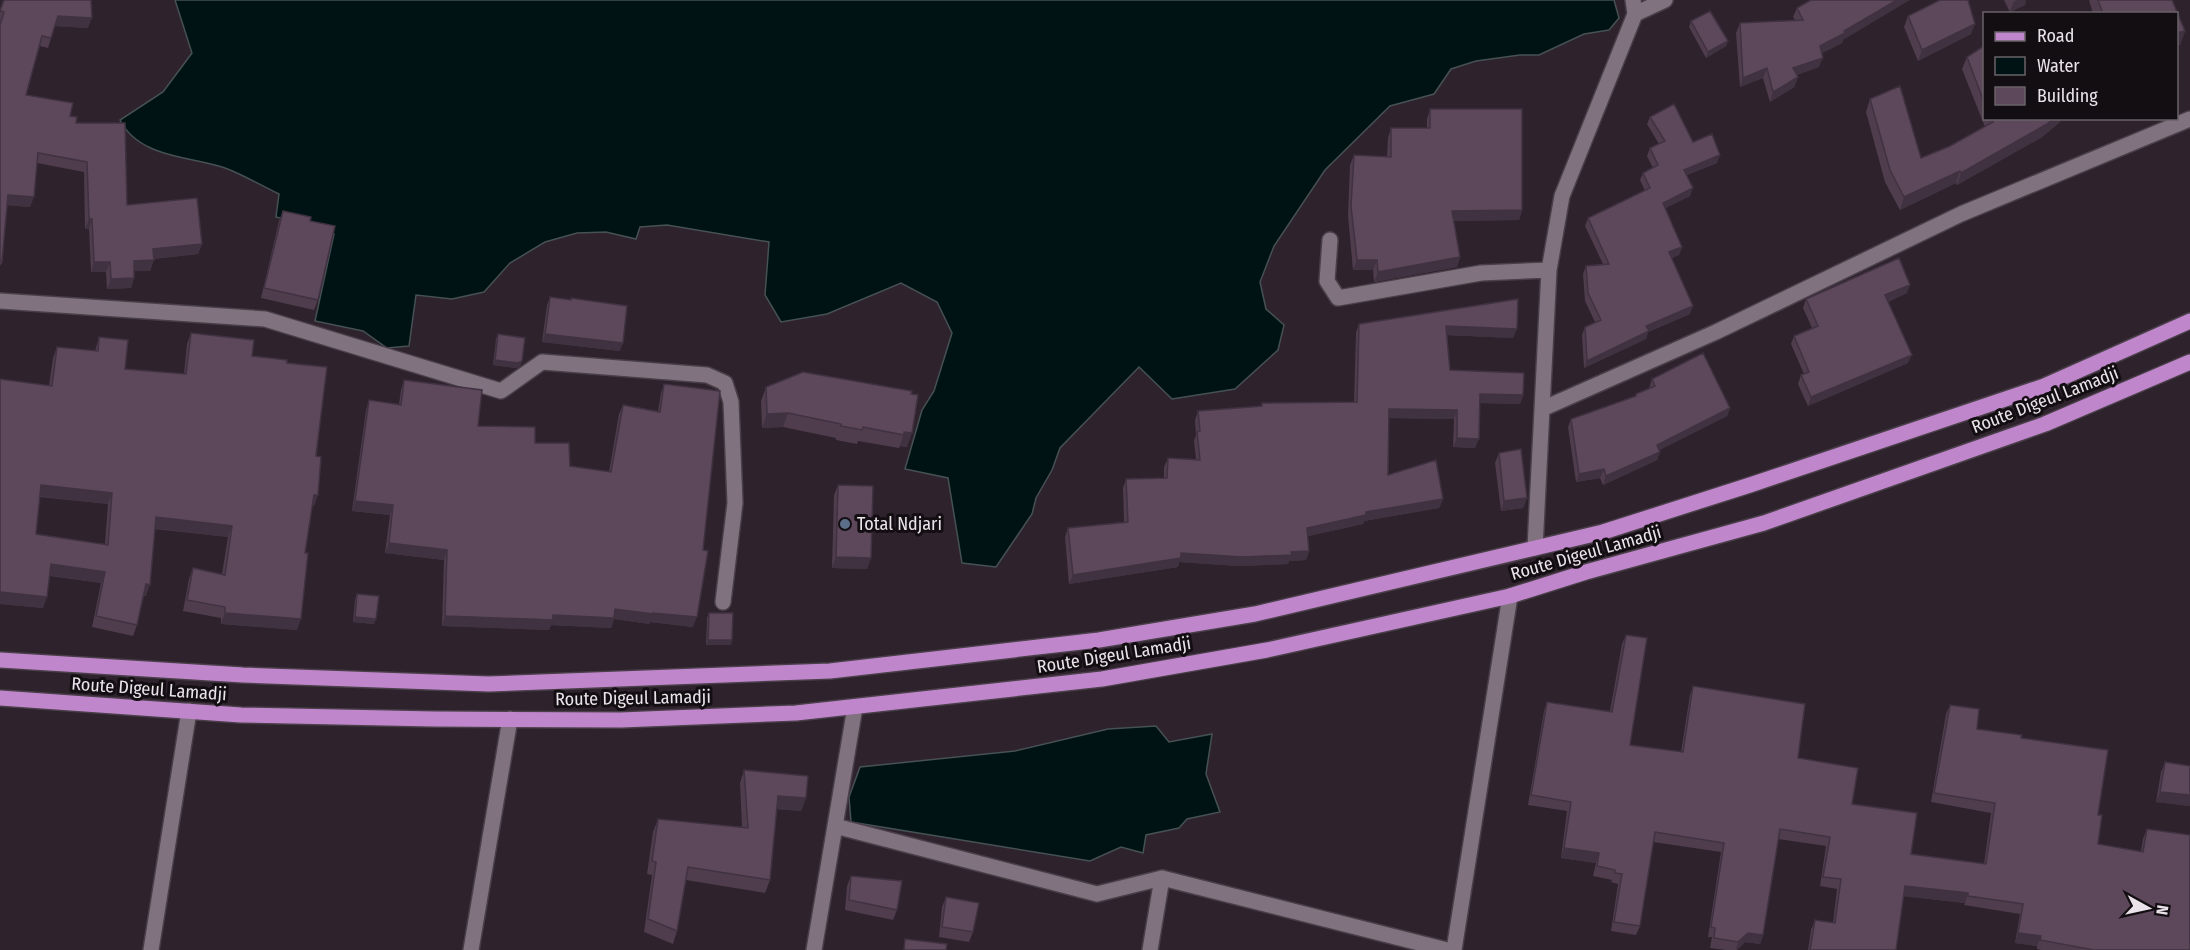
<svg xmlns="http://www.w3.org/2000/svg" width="2190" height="950" font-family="'Fira Sans Condensed',sans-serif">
	<rect width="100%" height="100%" fill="#2e222d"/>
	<path fill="#001314" stroke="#465154" stroke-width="1.5" d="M175,0H1614L1619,18L1609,30L1584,34L1539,55H1520L1476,61L1451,69L1434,94L1390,106L1325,170L1274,246L1260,282L1266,309L1284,325L1278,350L1235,389L1172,399L1139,367L1060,448L1052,470L1036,498L1032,514L996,567L962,563L948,478L905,469L922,410L934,391L952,333L937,302L901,283L827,314L781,322L765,295L769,242L667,225L640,227L636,239L606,232L577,233L545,242L510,263L484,292L452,299L416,295L409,346L387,348L363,331L315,321L334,234L306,224L276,217L279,194C262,186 244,175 225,168C190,156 139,158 120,120L163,92L192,53Z
		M1156,726L1169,742L1212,734L1206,774L1220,812L1187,819L1179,828L1146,835L1143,853L1121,847L1090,861L851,822L849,797L860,767L1015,751L1108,729Z"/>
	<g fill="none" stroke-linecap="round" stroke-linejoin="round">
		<g stroke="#493f48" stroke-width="18">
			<path id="minor" d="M1635,14L1665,0
				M1330,240L1327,281L1338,298L1481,273L1549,270
				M0,301L265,319L501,391L542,362L707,375L725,383L731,402L735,503L723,602
				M1542,409L1716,332L1961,214L2190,119
				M1535,548L1549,270L1562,196L1635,14L1633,0
				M855,707L835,826L1097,894L1162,878L1447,950
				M151,950L189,711
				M471,950L510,719
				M814,950L835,826
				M1150,950L1162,878
				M1454,950L1510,596"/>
		</g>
		<g stroke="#493f48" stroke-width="18">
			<path id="major" d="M0,660L243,675L489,684L830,671L1099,640L1255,614L1603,532L1750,485L2044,386L2190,321
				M0,698L241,715L434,719L621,720L796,713L1102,679L1267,650L1510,596L1586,572L1764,523L2045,424L2190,362"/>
		</g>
		<use href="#minor" stroke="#80727f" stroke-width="15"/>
		<use href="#major" stroke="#c086cc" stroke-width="15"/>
	</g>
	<path fill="#4f3d4e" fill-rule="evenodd" d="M3,0H91L88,28L55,26L48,48L40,46L26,95L70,116L76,123L127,205L202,244L198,254L154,259L150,271H134V278L131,288L107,289L106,272H91L89,229H85L84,172L37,163L30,207L7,205L2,262L0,266V10Z
		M2004,0H2026L2025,5L2010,12Z
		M2089,0H2172L2185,31L2180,45L2176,14H2093Z
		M1797,8L1843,40L1842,43L1822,53L1819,67L1797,75L1798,77L1794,87L1770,102L1763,78L1740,87L1736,33L1740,23L1795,20L1793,17Z
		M1908,16L1971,34L1918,61L1904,27Z
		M1691,21L1728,41L1726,46L1706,58L1689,27Z
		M1984,46V118H2061L2060,122L2042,137L1957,185L1956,183L1900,210L1885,182L1866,112L1870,99L1921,158L1950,146L1985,127L1962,69L1967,57Z
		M1430,109L1522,210L1519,220L1453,221L1460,257L1457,267L1374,282L1373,270H1353L1348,216L1350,165L1354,155L1387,157L1388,138L1391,128H1427V119Z
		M1650,117L1693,142L1717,163L1687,175L1690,196L1665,208L1682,247L1679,255L1672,258L1690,314L1648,332L1646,339L1584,368L1582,335L1585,327L1595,322L1585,301L1583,274L1586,266L1603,264L1585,226L1588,218L1645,191L1640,180L1643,173L1653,168L1647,156L1650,148L1659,144L1647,124Z
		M283,211L310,221L318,300L314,310L261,298L279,221Z
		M1907,293L1888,302L1908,363L1808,406L1798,384L1801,375L1804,374L1791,344L1794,336L1812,328L1803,308L1806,299Z
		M550,297L571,300L620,351L542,342L547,305Z
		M1359,324L1513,338L1447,335L1450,370L1523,395L1520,404L1480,403L1475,448L1453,447L1454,419L1389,418L1388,475L1443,499L1439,508L1364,521L1363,524L1308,536L1309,551L1306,560L1289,561L1288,564L1239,566L1179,562L1178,567L1069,584L1065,537L1068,528L1124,522L1123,488L1126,479L1164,478V467L1168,458L1196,459L1194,441L1196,435L1195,420L1198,411L1261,406L1262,403L1354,402L1356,333Z
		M191,333L252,356L287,363L316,456L318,495L314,506H312L305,553L297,630L221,624V618L183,611L189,579L193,568L222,574L228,537L155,529L146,596H143L137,625L133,636L92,627L101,583L50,576L43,608L0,604V379L49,386L53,358L57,347L95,351L99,337L125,369L184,374L187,344ZM40,497L108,504L105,544L36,534Z
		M498,334L522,361L520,366L516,368L493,365L496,339Z
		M1652,379L1730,408L1727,416L1659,450L1660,452L1657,460L1603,485L1600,478L1576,482L1568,427L1571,419L1635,396L1636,394L1649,388Z
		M404,380L478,426L535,443L570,466L609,472L619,414L623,405L658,411L661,393L664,384L693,627L650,622V624L614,619L611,628L551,625L549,630L442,626L444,560L385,553L390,515L352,511L366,410L369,400L399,404L401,390Z
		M766,387L911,394L907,447L900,446L899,448L858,441L857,444L836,440V438L783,427L762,428L761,401Z
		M1499,453L1527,498L1523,508L1501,511L1495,463Z
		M838,485L871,558L867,569L832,568L834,495Z
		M357,594L374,624L353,622L355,599Z
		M709,613L731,645H706L707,618Z
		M1626,635L1630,745L1681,752L1690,695L1693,686L1798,758L1911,854L1984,864L1991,813L1931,802L1946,714L1950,705L1977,729L2021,738L2098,815V844L2141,851L2143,839L2147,829L2190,950H2041L2037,949V946L2015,943L2020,914L1964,905L1965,903L1903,896L1896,950H1808L1811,930L1815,920L1833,923L1837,889L1820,886L1826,846L1778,839L1763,935L1760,944L1745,942L1737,950H1726L1710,948L1712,937H1708L1721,852L1653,842L1640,926L1636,935L1611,931L1618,884L1611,882L1612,880L1593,876L1596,863L1561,858L1567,811L1528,805L1544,711L1547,702L1610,711L1622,644Z
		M2165,762L2190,766V806L2156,802L2161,772Z
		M744,770L806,798L801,811L777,809L770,880L765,893L686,880L677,931L673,944L644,932L652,875L647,874L653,832L658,819L742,827L740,783Z
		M851,876L897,910L893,920L845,910L847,886Z
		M946,897L973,932L969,942L939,937L942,907Z"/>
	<path fill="#403240" d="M1897,0H1910L1843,40L1842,43L1816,56L1820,46Z
		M2017,0H2026L2025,5L2010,12L2014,1Z
		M58,16L92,18L88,28L54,26Z
		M1975,24L1971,34L1918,61L1922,50Z
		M2185,31L2180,45L2176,46V33Z
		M1728,41L1726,46L1706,58L1708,52Z
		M1823,58L1819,67L1790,77L1793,68Z
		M1767,68L1763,78L1740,87L1743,78Z
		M1798,77L1794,87L1770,102L1773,92Z
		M2054,118H2061L2060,122L2042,137L1957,185L1961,173Z
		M1720,155L1717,163L1681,177L1684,170Z
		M1960,171L1956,183L1900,210L1904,197Z
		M1693,188L1690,196L1660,211L1663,203Z
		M8,195L34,197L30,207L4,205Z
		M1522,210L1519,220L1448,221L1452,211Z
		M89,219H92L89,229H85Z
		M202,244L198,254L150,259L153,249Z
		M1682,247L1679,255L1667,260L1669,252Z
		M1460,257L1457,267L1374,282L1378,272Z
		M154,260L150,271H130L134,261Z
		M1357,260H1377L1373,270H1353Z
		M94,262H110L106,272H91Z
		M134,278L131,288L107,289L111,279Z
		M1910,285L1907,293L1882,304L1885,295Z
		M1693,306L1690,314L1648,332L1646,339L1584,368L1587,361L1646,326Z
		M1446,326L1517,329L1513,338L1443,335Z
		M545,334L623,343L620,351L542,342Z
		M1912,355L1908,363L1808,406L1811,397Z
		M495,360L522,361L520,366L516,368L493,365Z
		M1480,394L1523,395L1520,404L1476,403Z
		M1730,408L1727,416L1654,453L1657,445Z
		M1389,409L1457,410L1454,419L1386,418Z
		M788,413L783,427L762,428L767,414Z
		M904,432L912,433L907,447L900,446Z
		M1457,438L1479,439L1475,448L1453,447Z
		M1660,452L1657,460L1603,485L1606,476Z
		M1604,469L1600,478L1576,482L1579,474Z
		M41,485L112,493L108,504L37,496Z
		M314,495H318L314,506H310Z
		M1527,498L1523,508L1501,511L1504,501Z
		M1443,499L1439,508L1364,521L1363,524L1304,537L1307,528L1366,512Z
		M355,501L393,505L390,515L352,511Z
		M156,517L232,526L228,537L152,528Z
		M389,543L447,550L444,560L385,553Z
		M1309,551L1306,560L1289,561L1288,564L1239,566L1179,562L1178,567L1069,584L1073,575L1181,553L1291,552Z
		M836,557L871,558L867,569L832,568Z
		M51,564L105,572L101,583L47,575Z
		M146,584L150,585L146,596L142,595Z
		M0,592L47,597L43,608L0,604Z
		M615,609L697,617L693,627L650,622V624L614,619L611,628L551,625L549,630L442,626L445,616L553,615Z
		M225,613L301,619L297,630L221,624Z
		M355,617L376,619L374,624L353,622Z
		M708,640H732L731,645H706Z
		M2160,792L2190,795V806L2156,802Z
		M778,796L806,798L801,811L774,809Z
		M1564,848L1599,853L1596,863L1561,858Z
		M1905,886L1968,893L1965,903L1901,896Z
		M1748,933L1763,935L1760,944L1745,942L1736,950L1738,942Z
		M2018,933L2041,936L2037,946L2015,943Z"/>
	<path fill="#5c475b" stroke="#403240" stroke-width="1.5" fill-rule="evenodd" d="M4,0H91L92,18L58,16L51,38L42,36L26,95L73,103L70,116L77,117L76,123H125L127,205L197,198L202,244L153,249L154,260L134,261V278L111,279L110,262H94L92,219H89L87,162L38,153L34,197L8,195L2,262L0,261V25L4,12L0,11Z
		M1811,0H1897L1844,31L1845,33L1820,46L1823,58L1793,68L1798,77L1773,92L1767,68L1743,78L1740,23L1803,20L1797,8Z
		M1940,0H1968L1975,24L1922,50L1908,16Z
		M2098,0H2172L2185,31L2176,33V14H2103Z
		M1710,11L1728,41L1708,52L1691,21Z
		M1984,46V102L1967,57Z
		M1900,86L1921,158L1950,146L1993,122L1991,118H2054L2047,124L1961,173L1960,171L1904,197L1890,170L1870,99Z
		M1674,104L1693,142L1712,134L1720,155L1684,170L1693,188L1663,203L1682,247L1669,252L1693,306L1646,326L1649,331L1587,361L1585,327L1601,320L1588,293L1586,266L1609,264L1588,218L1650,188L1643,173L1658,165L1650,148L1665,141L1650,117Z
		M1430,109H1522V210L1452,211L1460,257L1378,272L1377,260H1357L1351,206L1354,155L1391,157V128H1430Z
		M283,211L311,217L310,221L335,226L318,300L264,288Z
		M1899,258L1910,285L1885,295L1912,355L1811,397L1801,375L1809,372L1794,336L1818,326L1806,299Z
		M550,297L571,300V298L627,306L623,343L545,334Z
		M1518,299L1517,329L1446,326L1450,370L1524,373L1523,395L1480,394L1479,439L1457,438V410L1389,409L1388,475L1436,460L1443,499L1366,512V515L1307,528L1309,551L1291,552L1292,555L1242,557L1181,553V558L1073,575L1068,528L1128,522L1126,479L1167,478L1168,458L1200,460L1197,432L1200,431L1198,411L1262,406V403L1357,402L1359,324Z
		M191,333L254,340L252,356L287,360V363L327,367L316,456L321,457L318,495H314L305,553H308L301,619L225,613V607L187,600L193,568L225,575L232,526L156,517L150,585L146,584L137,625L96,616L105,572L51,564L47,597L0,592V379L52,386L57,347L98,351L99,337L128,340L125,369L186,374ZM41,485L112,493L108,545L36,534Z
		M498,334L525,338L522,361L518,363L495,360Z
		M1703,353L1730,408L1657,445L1660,452L1606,476L1604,469L1579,474L1571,419L1636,396V394L1655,386L1652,379Z
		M803,372L912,391L911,394L918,395L912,433L904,432V435L863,427L862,430L841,426V424L788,413L767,414L766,387Z
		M404,380L482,390L478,426L535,427V443H569L570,466L611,472L623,405L660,412L664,384L720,391L703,550L708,551L697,617L653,613V614L615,609L614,618L553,615V620L445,616L447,550L389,543L393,505L355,501L369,400L401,405Z
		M1521,449L1527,498L1504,501L1499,453Z
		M838,485L873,486L871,558L836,557Z
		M357,594L379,596L376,619L355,617Z
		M709,613H733L732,640H708Z
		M1626,635L1647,638L1630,745L1683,752L1693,686L1805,704L1798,758L1858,768L1852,804L1917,813L1911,854L1986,864L1995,803L1934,793L1950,705L1979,709L1977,729L2022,735L2021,738L2108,750L2098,815H2102L2098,844L2143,852L2147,829L2190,835V950H2094L2040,940L2041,936L2018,933L2023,904L1968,896V893L1905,886L1896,950H1810L1815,920L1835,923L1841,879L1823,877L1830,837L1780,829L1763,935L1748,933L1738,942L1714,938L1715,928L1711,927L1724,843L1655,832L1640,926L1614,922L1622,874L1615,873V870L1597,866L1599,853L1564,848L1571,802L1531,795L1547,702L1612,712Z
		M2165,762L2190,766V795L2160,792Z
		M744,770L808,776L806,798L778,796L770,880L688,867L677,931L648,919L656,862L652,861L658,819L748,828Z
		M851,876L902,881L897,910L849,900Z
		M946,897L979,903L973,932L942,927Z
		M905,939L947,944L946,950H904Z"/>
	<circle fill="#5c6f8a" stroke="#130e12" stroke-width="2" cx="845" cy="524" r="6"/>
	<g text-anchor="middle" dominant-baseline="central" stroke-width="6" stroke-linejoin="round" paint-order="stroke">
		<g font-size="18" fill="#ebe3ea" stroke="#130e12">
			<text transform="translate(2045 400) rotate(-21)">Route Digeul Lamadji</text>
			<text transform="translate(1586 553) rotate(-16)">Route Digeul Lamadji</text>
			<text transform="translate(1114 655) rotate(-9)">Route Digeul Lamadji</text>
			<text transform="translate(149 689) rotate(4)">Route Digeul Lamadji</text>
			<text transform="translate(633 698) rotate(-1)">Route Digeul Lamadji</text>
		</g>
		<g font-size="18" fill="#ebe3ea" stroke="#130e12" text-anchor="start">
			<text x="857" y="524">Total Ndjari</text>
		</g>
	</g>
	<rect x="1983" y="12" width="195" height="108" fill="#130e12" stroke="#696368" stroke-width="1.5"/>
	<rect x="1995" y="32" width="30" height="9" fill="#c086cc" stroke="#696368" stroke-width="1.5"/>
	<text x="2037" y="42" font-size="18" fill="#ebe3ea">Road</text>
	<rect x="1995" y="57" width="30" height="18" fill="#001314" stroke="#696368" stroke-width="1.5"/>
	<text x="2037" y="72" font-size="18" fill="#ebe3ea">Water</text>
	<rect x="1995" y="87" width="30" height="18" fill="#5c475b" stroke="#696368" stroke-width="1.5"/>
	<text x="2037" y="102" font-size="18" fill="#ebe3ea">Building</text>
	<g transform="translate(2148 908) rotate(98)" stroke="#130e12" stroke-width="4.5" paint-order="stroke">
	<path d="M0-4.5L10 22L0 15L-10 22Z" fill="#ebe3ea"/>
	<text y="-9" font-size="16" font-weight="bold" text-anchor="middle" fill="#ebe3ea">N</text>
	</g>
</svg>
